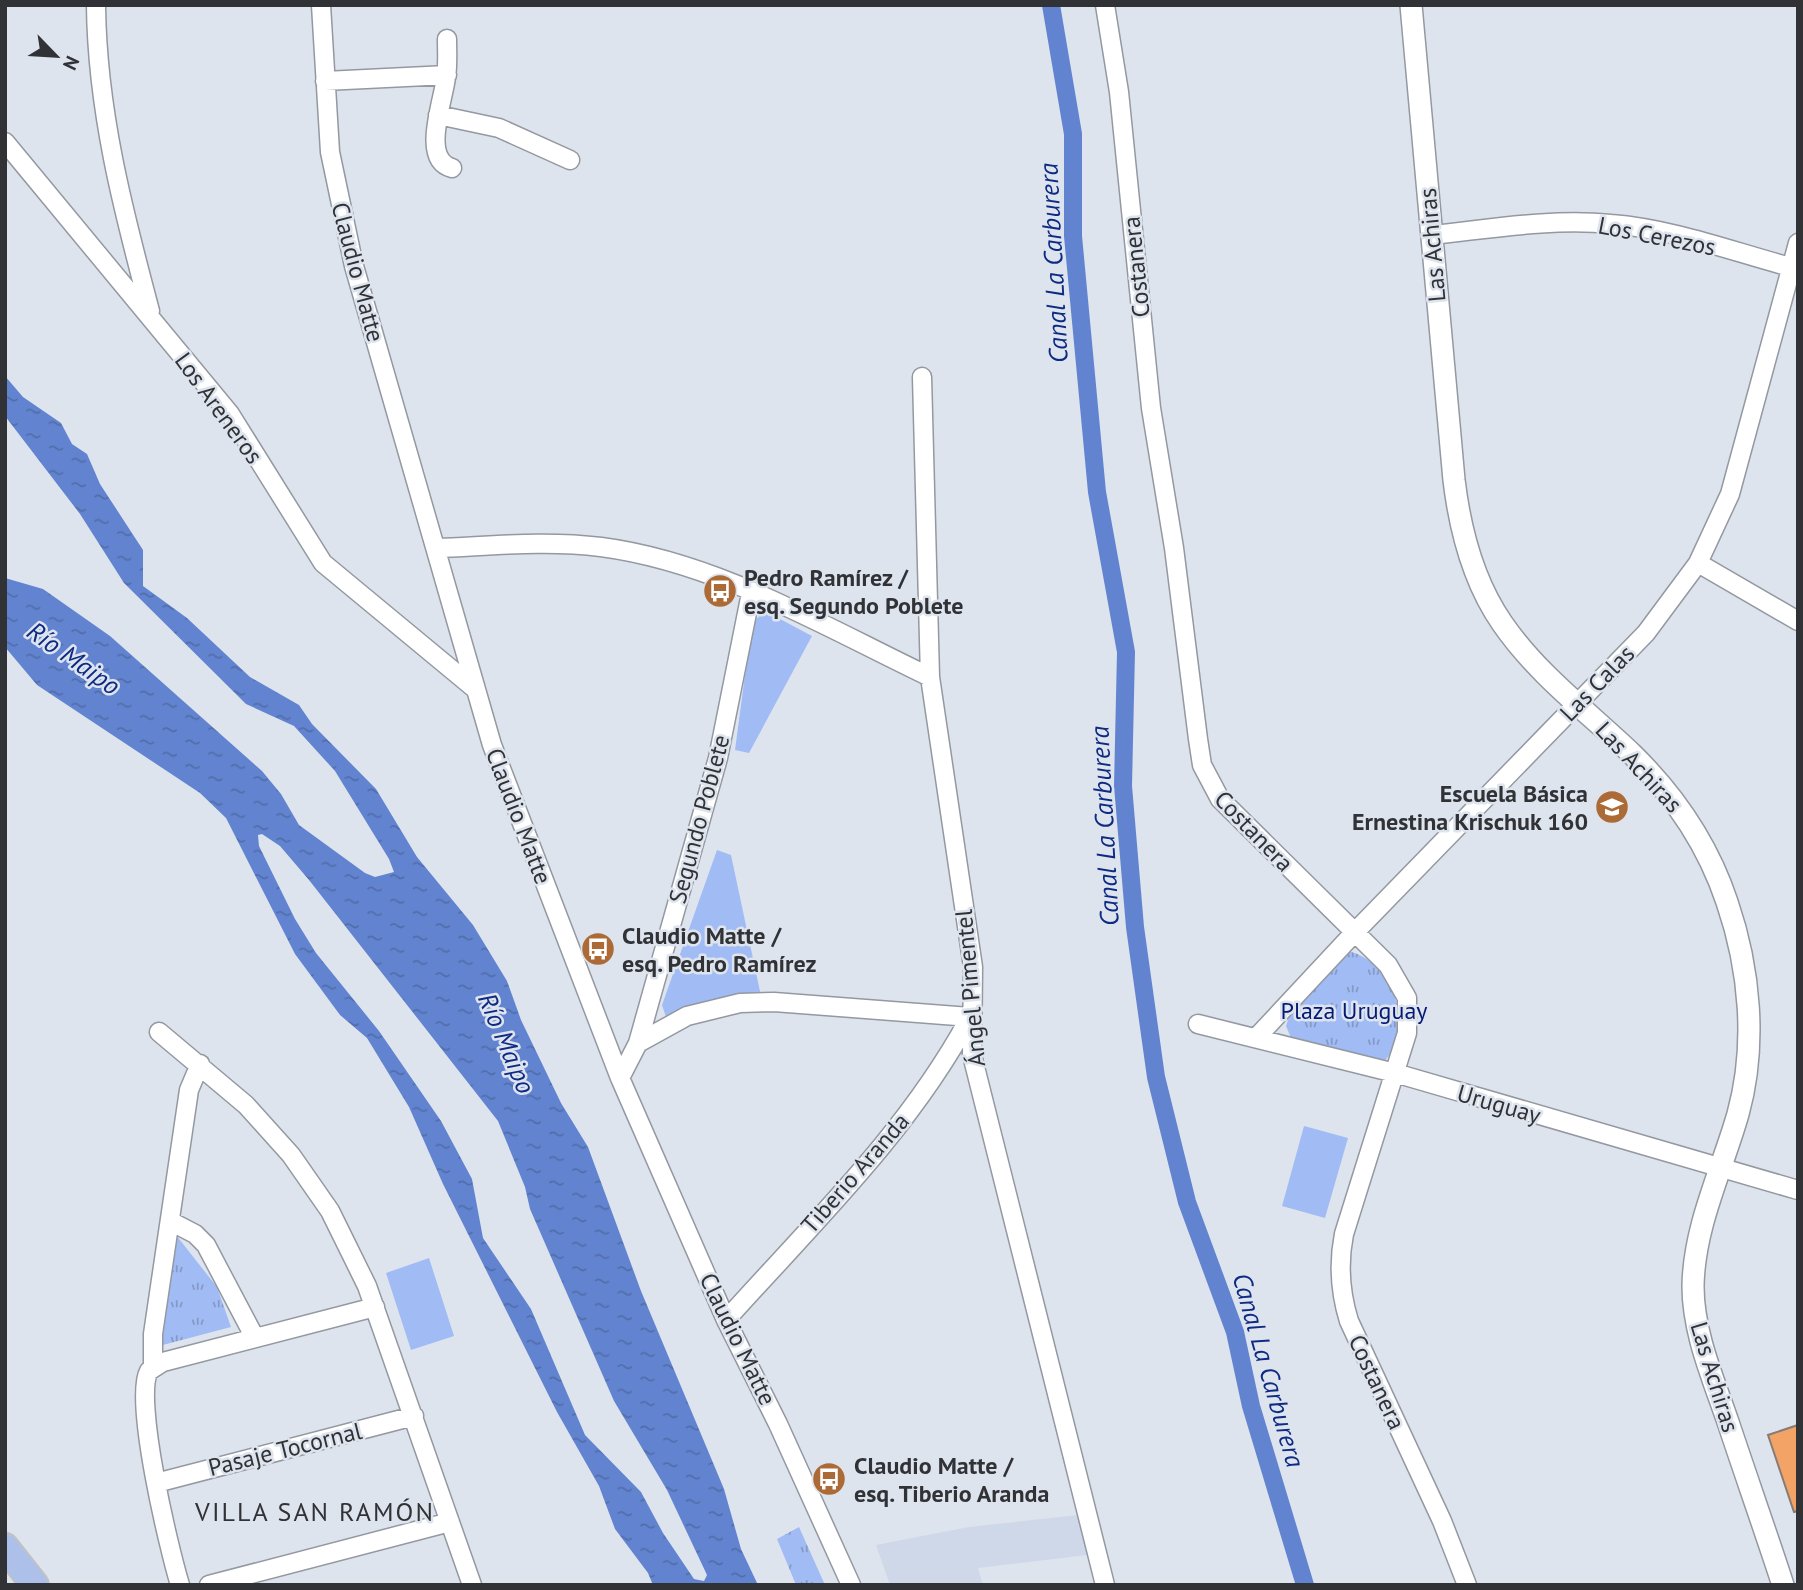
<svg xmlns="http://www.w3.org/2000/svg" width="1803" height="1590" font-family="'PT Sans',sans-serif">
	<defs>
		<pattern id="park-tufts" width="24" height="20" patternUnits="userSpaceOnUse" patternTransform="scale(1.75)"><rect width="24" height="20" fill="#a1bbf4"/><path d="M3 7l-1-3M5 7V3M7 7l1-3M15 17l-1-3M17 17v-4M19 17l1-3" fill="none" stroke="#8499c6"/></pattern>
		<pattern id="water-ripples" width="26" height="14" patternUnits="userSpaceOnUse" patternTransform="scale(1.75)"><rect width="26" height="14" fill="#6284d0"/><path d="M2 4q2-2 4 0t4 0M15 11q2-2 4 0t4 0" fill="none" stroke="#516daa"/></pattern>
	</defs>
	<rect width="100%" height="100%" fill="#dee4ee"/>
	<path fill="#cfd8e8" d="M1079,1515L1087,1555L978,1568L983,1585H890L876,1545L969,1527Z"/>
	<path fill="#a1bbf4" d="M765,611L812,636L749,753L735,750L752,623Z
		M717,850L731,855L761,996H733L666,1017L662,1005Z
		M1304,1126L1348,1138L1325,1218L1282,1206Z
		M429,1258L454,1336L411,1350L386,1273Z"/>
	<path fill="url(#park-tufts)" d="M1347,951C1392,959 1419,1032 1382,1063L1291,1038L1286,1026L1290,1014Z
		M176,1235L217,1287L231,1327L159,1346Z
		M799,1527L825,1585H796L777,1539Z"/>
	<path fill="url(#water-ripples)" fill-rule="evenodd" d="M5,376L23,397L61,423L72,444L87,454L100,484L143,550V586L187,618L250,677L299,705L312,724L376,789L417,857L473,925L507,981L521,1020L561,1103L588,1147L641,1291L724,1489L741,1549L758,1585H653L648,1573L615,1529L599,1486L557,1412L443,1184L409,1107L367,1038L340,1015L295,954L226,818L200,793L37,685L5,647V578L43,589L110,636L262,771L281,794L299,825L365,873L375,877L394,872L389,859L335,771L294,726L246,704L124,583L80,514L5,416ZM262,834L280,846L309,880L498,1121L525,1187L530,1209L614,1401L667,1490L707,1575L704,1581L694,1579L663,1533L641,1492L585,1435L531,1309L483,1238L472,1179L441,1121L379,1031L316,953L295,919L259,846L258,835Z"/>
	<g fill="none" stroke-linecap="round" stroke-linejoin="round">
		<path stroke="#6284d0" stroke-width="18" d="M1051,5L1073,134V236L1097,492L1126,652L1123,786L1135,927L1156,1077L1187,1202L1235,1332L1251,1406L1305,1585"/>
	</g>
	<path fill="#f3a366" stroke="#867c75" stroke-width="2" d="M1798,1425V1511L1794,1512L1768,1435Z"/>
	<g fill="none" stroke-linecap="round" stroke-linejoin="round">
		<g stroke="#9398a1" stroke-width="21">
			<path id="minor" d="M96,5C97,110 123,210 150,311
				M321,5L330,152L354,266L492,745L620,1078L726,1320L778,1424L851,1585
				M1105,5L1119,92L1151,408L1174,548L1198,739L1202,765L1220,799L1388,965L1407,998V1033L1344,1234C1338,1264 1340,1292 1349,1321L1442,1521L1467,1585
				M447,39C447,51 448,65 446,77C444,99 420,160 452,168
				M325,81L447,75
				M438,115L499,128L570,160
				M5,142L230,414L323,563L474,688
				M1431,235C1490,229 1552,218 1611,224C1675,229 1736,253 1798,269
				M922,377L930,677L973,967L972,1055L1105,1585
				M436,548C491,546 546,540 601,547C717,562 825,627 930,677
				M1698,563L1798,621
				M1198,1024L1395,1073L1798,1190
				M159,1032L246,1105L291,1155L330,1211L367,1286L472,1585
				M1256,1038L1354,933L1646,633L1698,563L1730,494L1798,243
				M638,1043L687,1016L740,1003L774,1002L970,1017
				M620,1078L638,1043L718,758L751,593
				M170,1221L195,1234L206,1245L255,1338
				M726,1320C812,1224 909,1131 970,1017
				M153,1367V1334L189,1090L200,1064
				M156,1483L414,1416
				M180,1585C169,1549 133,1398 149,1371L163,1362L375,1307
				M209,1585L450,1522"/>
		</g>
		<g stroke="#9398a1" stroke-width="24">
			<path id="tertiary" d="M1411,5L1454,480C1460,530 1473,581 1502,623C1537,674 1588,712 1632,754C1675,796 1708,845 1727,902C1750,969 1757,1045 1738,1114C1722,1170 1694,1226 1693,1286C1693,1333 1713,1378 1728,1422C1746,1476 1765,1530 1783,1585"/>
		</g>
		<g stroke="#c1c2c3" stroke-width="30">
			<path id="primary" d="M5,1547L35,1585"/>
		</g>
		<use href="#minor" stroke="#fff" stroke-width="18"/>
		<use href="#tertiary" stroke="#fff" stroke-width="21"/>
		<use href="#primary" stroke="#acc0ea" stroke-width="26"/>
	</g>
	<defs>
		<g id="bus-disc" transform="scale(1.75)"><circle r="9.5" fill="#ac6a36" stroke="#dee4ee"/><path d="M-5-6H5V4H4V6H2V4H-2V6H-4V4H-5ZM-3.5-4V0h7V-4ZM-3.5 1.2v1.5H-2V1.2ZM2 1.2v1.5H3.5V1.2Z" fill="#fff"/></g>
		<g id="school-disc" transform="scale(1.75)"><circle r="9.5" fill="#ac6a36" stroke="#dee4ee"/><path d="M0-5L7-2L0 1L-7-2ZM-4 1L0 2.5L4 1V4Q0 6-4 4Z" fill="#fff"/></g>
	</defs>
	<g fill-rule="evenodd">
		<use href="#bus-disc" x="720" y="591"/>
		<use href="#school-disc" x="1612" y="807"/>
		<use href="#bus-disc" x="598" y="949"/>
		<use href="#bus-disc" x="829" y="1479"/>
	</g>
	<g text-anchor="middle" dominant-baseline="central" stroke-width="5" stroke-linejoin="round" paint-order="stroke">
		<g font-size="24" fill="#303236" stroke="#dee4ee">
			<text transform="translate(1657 236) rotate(11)">Los Cerezos</text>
			<text transform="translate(1432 245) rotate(-95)">Las Achiras</text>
			<text transform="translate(1136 267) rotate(-96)">Costanera</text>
			<text transform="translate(358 272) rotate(75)">Claudio Matte</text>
			<text transform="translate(219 408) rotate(54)">Los Areneros</text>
			<text transform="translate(1597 683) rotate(-46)">Las Calas</text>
			<text transform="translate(1639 767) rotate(47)">Las Achiras</text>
			<text transform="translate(519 816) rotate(69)">Claudio Matte</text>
			<text transform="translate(699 819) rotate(-75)">Segundo Poblete</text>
			<text transform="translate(1254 831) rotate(46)">Costanera</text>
			<text transform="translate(970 988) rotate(-95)">Ángel Pimentel</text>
			<text transform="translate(1499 1104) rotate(16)">Uruguay</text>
			<text transform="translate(855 1173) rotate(-49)">Tiberio Aranda</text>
			<text transform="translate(738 1339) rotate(64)">Claudio Matte</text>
			<text transform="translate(1715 1377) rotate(73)">Las Achiras</text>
			<text transform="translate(1377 1382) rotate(65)">Costanera</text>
			<text transform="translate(285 1449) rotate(-14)">Pasaje Tocornal</text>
		</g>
		<g font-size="24" font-weight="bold" fill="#303236" stroke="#dee4ee" text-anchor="start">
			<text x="744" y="577">Pedro Ramírez /<tspan x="744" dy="28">esq. Segundo Poblete</tspan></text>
			<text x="1588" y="793" text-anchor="end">Escuela Básica<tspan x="1588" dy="28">Ernestina Krischuk 160</tspan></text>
			<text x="622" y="935">Claudio Matte /<tspan x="622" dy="28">esq. Pedro Ramírez</tspan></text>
			<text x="854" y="1465">Claudio Matte /<tspan x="854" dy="28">esq. Tiberio Aranda</tspan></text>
		</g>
		<g font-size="24" fill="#041973" stroke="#dee4ee">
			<text x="1354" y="1010">Plaza Uruguay</text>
		</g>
		<g font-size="26" font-style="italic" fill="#0e2b84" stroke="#dee4ee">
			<text transform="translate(1053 263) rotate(-93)">Canal La Carburera</text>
			<text transform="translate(74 658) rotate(35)">Río Maipo</text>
			<text transform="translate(1104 826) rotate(-93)">Canal La Carburera</text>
			<text transform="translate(507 1043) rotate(67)">Río Maipo</text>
			<text transform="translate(1269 1370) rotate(74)">Canal La Carburera</text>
		</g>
		<g font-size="26" letter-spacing="2" fill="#303236" stroke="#dee4ee">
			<text x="315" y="1511">VILLA SAN RAMÓN</text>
		</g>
	</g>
	<rect width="1803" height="1590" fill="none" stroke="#303236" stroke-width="14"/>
	<g transform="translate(56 56) rotate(115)" stroke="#dee4ee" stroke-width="5" paint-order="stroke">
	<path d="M0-5L12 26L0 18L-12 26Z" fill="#303236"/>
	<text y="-10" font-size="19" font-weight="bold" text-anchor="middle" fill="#303236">N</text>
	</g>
</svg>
